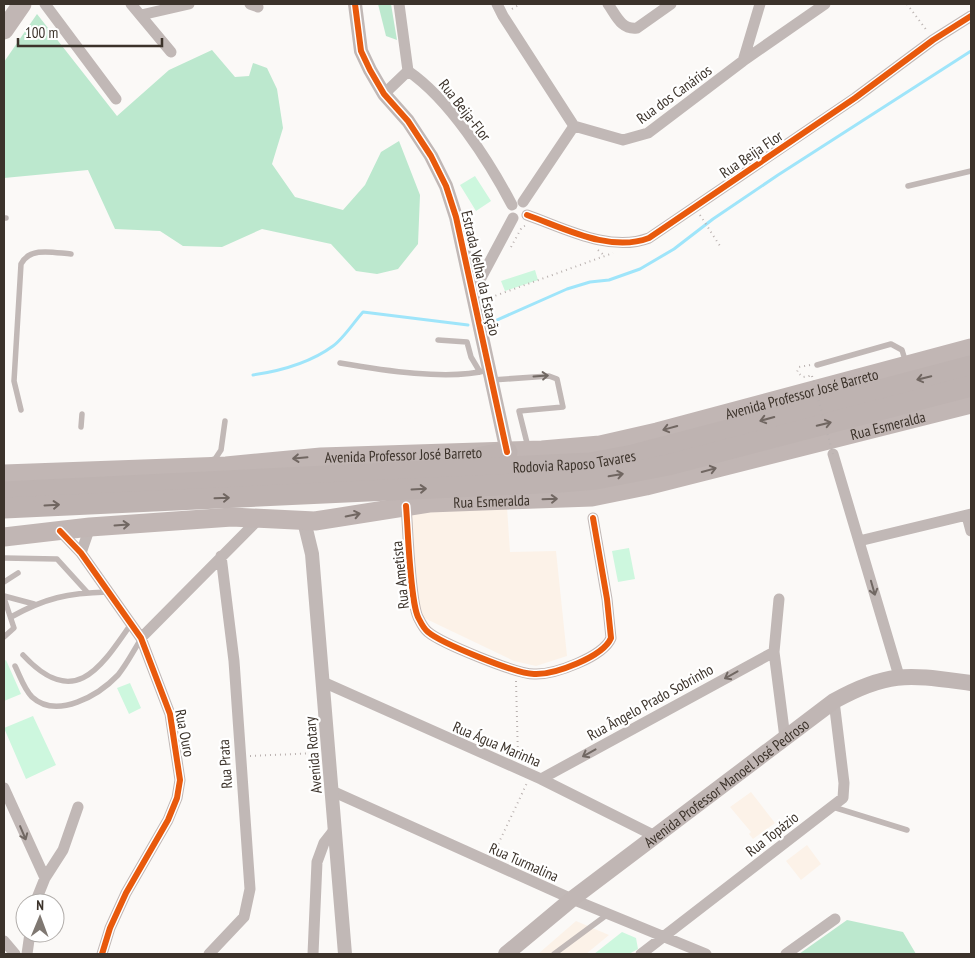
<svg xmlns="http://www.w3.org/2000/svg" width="975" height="958" font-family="'PT Sans Narrow',sans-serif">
	<rect width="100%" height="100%" fill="#fbf9f7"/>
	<path fill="#fcf2e8" d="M507,507L510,552L556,551L567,656L536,666L514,661L420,616L411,512Z
		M751,792L775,823L753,839L749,834L751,832L730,807Z
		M807,845L821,864L801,880L786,861Z
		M576,921L609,935L586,954H538Z"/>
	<path fill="#cdf7de" d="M475,176L491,201L476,211L460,185Z
		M535,270L538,280L505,291L501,281Z
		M629,548L635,579L618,582L612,551Z
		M6,660L21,694L4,701V661Z
		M130,683L141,708L129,714L117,688Z
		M33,716L56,765L26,779L4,728Z
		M622,932L636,938L638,949L629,954H594Z"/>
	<path fill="#bce8ce" d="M378,4H391L397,40L386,36Z
		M37,14L117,116L169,70L212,50L235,77L249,76L253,63L267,68L277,89L283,128L272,164L295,197L343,210L365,185L381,152L399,141L420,195L418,244L398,269L377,274L356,271L331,244L262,229L222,247L183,246L160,231L115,229L88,170L4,178V62Z
		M847,920L903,932L916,954H799Z"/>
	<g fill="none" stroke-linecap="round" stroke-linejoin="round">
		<path stroke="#9fe5fa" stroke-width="3" d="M488,324L567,289L590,282L609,280L640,269L674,249L713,219L778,175L971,51
			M253,375C280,371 310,363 333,346C343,339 354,322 363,312L468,325"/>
		<path stroke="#bab2b0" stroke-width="2" stroke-dasharray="1 4" stroke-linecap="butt" d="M907,4L928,32
			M512,9L520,4
			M700,215L720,246
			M511,247L522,227L527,225
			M598,250L605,256
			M486,297L489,298L613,253
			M810,365L799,367L797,372L803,377L809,376L811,372
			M516,681L518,758
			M250,756L317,753
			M494,853L527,783"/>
		<path stroke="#c1b8b6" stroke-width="5.5" d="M908,186L971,171
			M4,218H6
			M438,340L467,342L471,357L480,372
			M340,363C380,370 449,381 488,370
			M817,365L891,344L902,350L906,363
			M492,380L549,376L557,379L563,407L519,411L528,447
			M21,410L14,381L21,264C30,246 55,253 71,254
			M81,427L82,414
			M211,460L215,459L221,450L225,421
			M4,558L57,559L87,592
			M4,582L18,573
			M4,596L34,604
			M4,598L14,628L4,637
			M11,617C45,598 68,593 107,592
			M23,655C74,710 100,669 131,624
			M15,666C20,676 24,689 32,697C57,720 99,695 118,675C127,664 134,650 141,639
			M833,807L907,830
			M554,954L608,914"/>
		<path stroke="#c1b8b6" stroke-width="11" d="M45,4L116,99
			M131,4L171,52
			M250,4L258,7
			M399,4L408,71C449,99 489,161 512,205
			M497,4L503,16L574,126L623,140L648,133L743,61L825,4
			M608,4C616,15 621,30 637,28L671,4
			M141,15L189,4
			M743,61L760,4
			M384,94L408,71
			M523,202L574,126
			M527,215C564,228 610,253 649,238L855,98L933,40L971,16
			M473,293L513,218
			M833,454L899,676
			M406,506C408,527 410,605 419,619C421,623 424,629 428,632C441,643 516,674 534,674C554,675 603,657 611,638L607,599L593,518
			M967,516L971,531
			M60,531L81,553L141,638L170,714L180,780L177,798L168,820L126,893L110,928L102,954
			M859,541L971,514
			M81,553L90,527
			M779,599L774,652L785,738
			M141,638L260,518
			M323,682L541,779L657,837
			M541,779L774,652
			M4,788L45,878
			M332,791L572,899L706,954
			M35,903L45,878L63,850L78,807
			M4,941L15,954
			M27,954L30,933
			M209,954L244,917L250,889L234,661L221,556
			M313,954L317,862L324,843L335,829
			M641,954L843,798L844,783L834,701
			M786,954L835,919"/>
		<path stroke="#c1b8b6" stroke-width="14" d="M355,4L361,51L370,70L384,94L408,121L431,156L446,186L456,217L507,452
			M304,521L312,554L345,954"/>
		<path stroke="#c0b6b4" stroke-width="16" id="s1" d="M506,954L572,899L834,701C890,670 910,675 971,683"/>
		<g stroke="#c1b6b4" stroke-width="19">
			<path d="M4,30L22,4"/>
			<path id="s2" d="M4,474L226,466L321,457L542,450L600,445L657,432L971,348"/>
			<path id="s3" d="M4,537L90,527L232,517L315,521L429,503L592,497L646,486L971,404"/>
		</g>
		<g stroke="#beb3b1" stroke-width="21">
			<path d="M472,459L507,452"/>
			<path id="s4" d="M4,492L590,463L633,455L971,366"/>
			<path d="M4,508L561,482L596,479L668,465L971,386"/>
		</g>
		<path stroke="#bab2b0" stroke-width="2" stroke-dasharray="1 4" stroke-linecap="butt" d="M812,376L833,454"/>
		<g stroke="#fff" stroke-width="9">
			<path id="cycleway" d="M355,4L361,51L370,70L384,94L408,121L431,156L446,186L456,217L507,452
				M527,215C564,228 610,253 649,238L855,98L933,40L971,16
				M406,506C408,527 410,605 419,619C421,623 424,629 428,632C441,643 516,674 534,674C554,675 603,657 611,638L607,599L593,518
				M60,531L81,553L141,638L170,714L180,780L177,798L168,820L126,893L110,928L102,954"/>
		</g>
		<use href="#cycleway" stroke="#e8590c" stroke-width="6"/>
	</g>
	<defs><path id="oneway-shaft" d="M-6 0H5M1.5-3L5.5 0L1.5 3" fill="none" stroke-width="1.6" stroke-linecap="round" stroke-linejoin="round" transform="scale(1.25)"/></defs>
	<g stroke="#716863">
		<use href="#oneway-shaft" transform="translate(541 376) rotate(-4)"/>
		<use href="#oneway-shaft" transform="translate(873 588) rotate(74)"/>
		<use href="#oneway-shaft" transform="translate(731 675) rotate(151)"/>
		<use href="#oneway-shaft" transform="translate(589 753) rotate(151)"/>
		<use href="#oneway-shaft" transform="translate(23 833) rotate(67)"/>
	</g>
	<g stroke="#706661">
		<use href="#oneway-shaft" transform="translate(924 378) rotate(166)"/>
		<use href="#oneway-shaft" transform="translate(767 419) rotate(165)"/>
		<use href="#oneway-shaft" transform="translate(824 424) rotate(-14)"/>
		<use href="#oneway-shaft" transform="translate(616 475) rotate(-10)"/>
		<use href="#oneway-shaft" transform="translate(419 489) rotate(-3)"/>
		<use href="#oneway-shaft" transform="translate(222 498) rotate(-2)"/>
		<use href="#oneway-shaft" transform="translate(52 505) rotate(-3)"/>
	</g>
	<g stroke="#716762">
		<use href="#oneway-shaft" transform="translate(670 428) rotate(165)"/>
		<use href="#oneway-shaft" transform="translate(300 458) rotate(175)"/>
		<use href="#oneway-shaft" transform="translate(709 470) rotate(-15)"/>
		<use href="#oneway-shaft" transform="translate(550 499) rotate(-2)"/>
		<use href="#oneway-shaft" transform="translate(353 515) rotate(-12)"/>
		<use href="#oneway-shaft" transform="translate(122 525) rotate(-4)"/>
	</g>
	<g text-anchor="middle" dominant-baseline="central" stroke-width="4.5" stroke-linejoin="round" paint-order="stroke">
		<g font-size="15" fill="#3c332b" stroke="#fff">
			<text transform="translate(674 94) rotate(-36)">Rua dos Canários</text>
			<text transform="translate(465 110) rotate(52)">Rua Beija-Flor</text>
			<text transform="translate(751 154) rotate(-34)">Rua Beija Flor</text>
			<text transform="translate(481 273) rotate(77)">Estrada Velha da Estação</text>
			<text stroke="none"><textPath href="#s2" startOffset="805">Avenida Professor José Barreto</textPath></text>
			<text stroke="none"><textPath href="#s3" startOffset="895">Rua Esmeralda</textPath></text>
			<text stroke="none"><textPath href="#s2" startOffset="400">Avenida Professor José Barreto</textPath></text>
			<text stroke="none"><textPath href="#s4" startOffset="571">Rodovia Raposo Tavares</textPath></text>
			<text stroke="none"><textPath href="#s3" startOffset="490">Rua Esmeralda</textPath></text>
			<text transform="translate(400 575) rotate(-96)">Rua Ametista</text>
			<text transform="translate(650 702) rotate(-29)">Rua Ângelo Prado Sobrinho</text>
			<text transform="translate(185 733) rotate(79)">Rua Ouro</text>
			<text transform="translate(497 744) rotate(23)">Rua Água Marinha</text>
			<text transform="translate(313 755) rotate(-95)">Avenida Rotary</text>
			<text transform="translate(225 764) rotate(-94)">Rua Prata</text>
			<text stroke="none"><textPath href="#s1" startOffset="279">Avenida Professor Manoel José Pedroso</textPath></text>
			<text transform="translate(772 834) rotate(-38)">Rua Topázio</text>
			<text transform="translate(524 862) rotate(24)">Rua Turmalina</text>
		</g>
	</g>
	<rect width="975" height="958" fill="none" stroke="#3c332b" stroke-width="10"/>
	<g transform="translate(40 918) rotate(1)"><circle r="24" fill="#ffffff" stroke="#b1adaa"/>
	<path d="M0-4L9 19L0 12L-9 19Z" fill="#7f7872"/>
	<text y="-8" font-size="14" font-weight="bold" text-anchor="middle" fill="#3c332b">N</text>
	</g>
	<path d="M18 38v8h144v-8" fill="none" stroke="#3c332b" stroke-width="2.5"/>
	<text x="25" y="38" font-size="15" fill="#3c332b" stroke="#ffffff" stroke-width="4" paint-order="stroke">100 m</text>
</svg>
